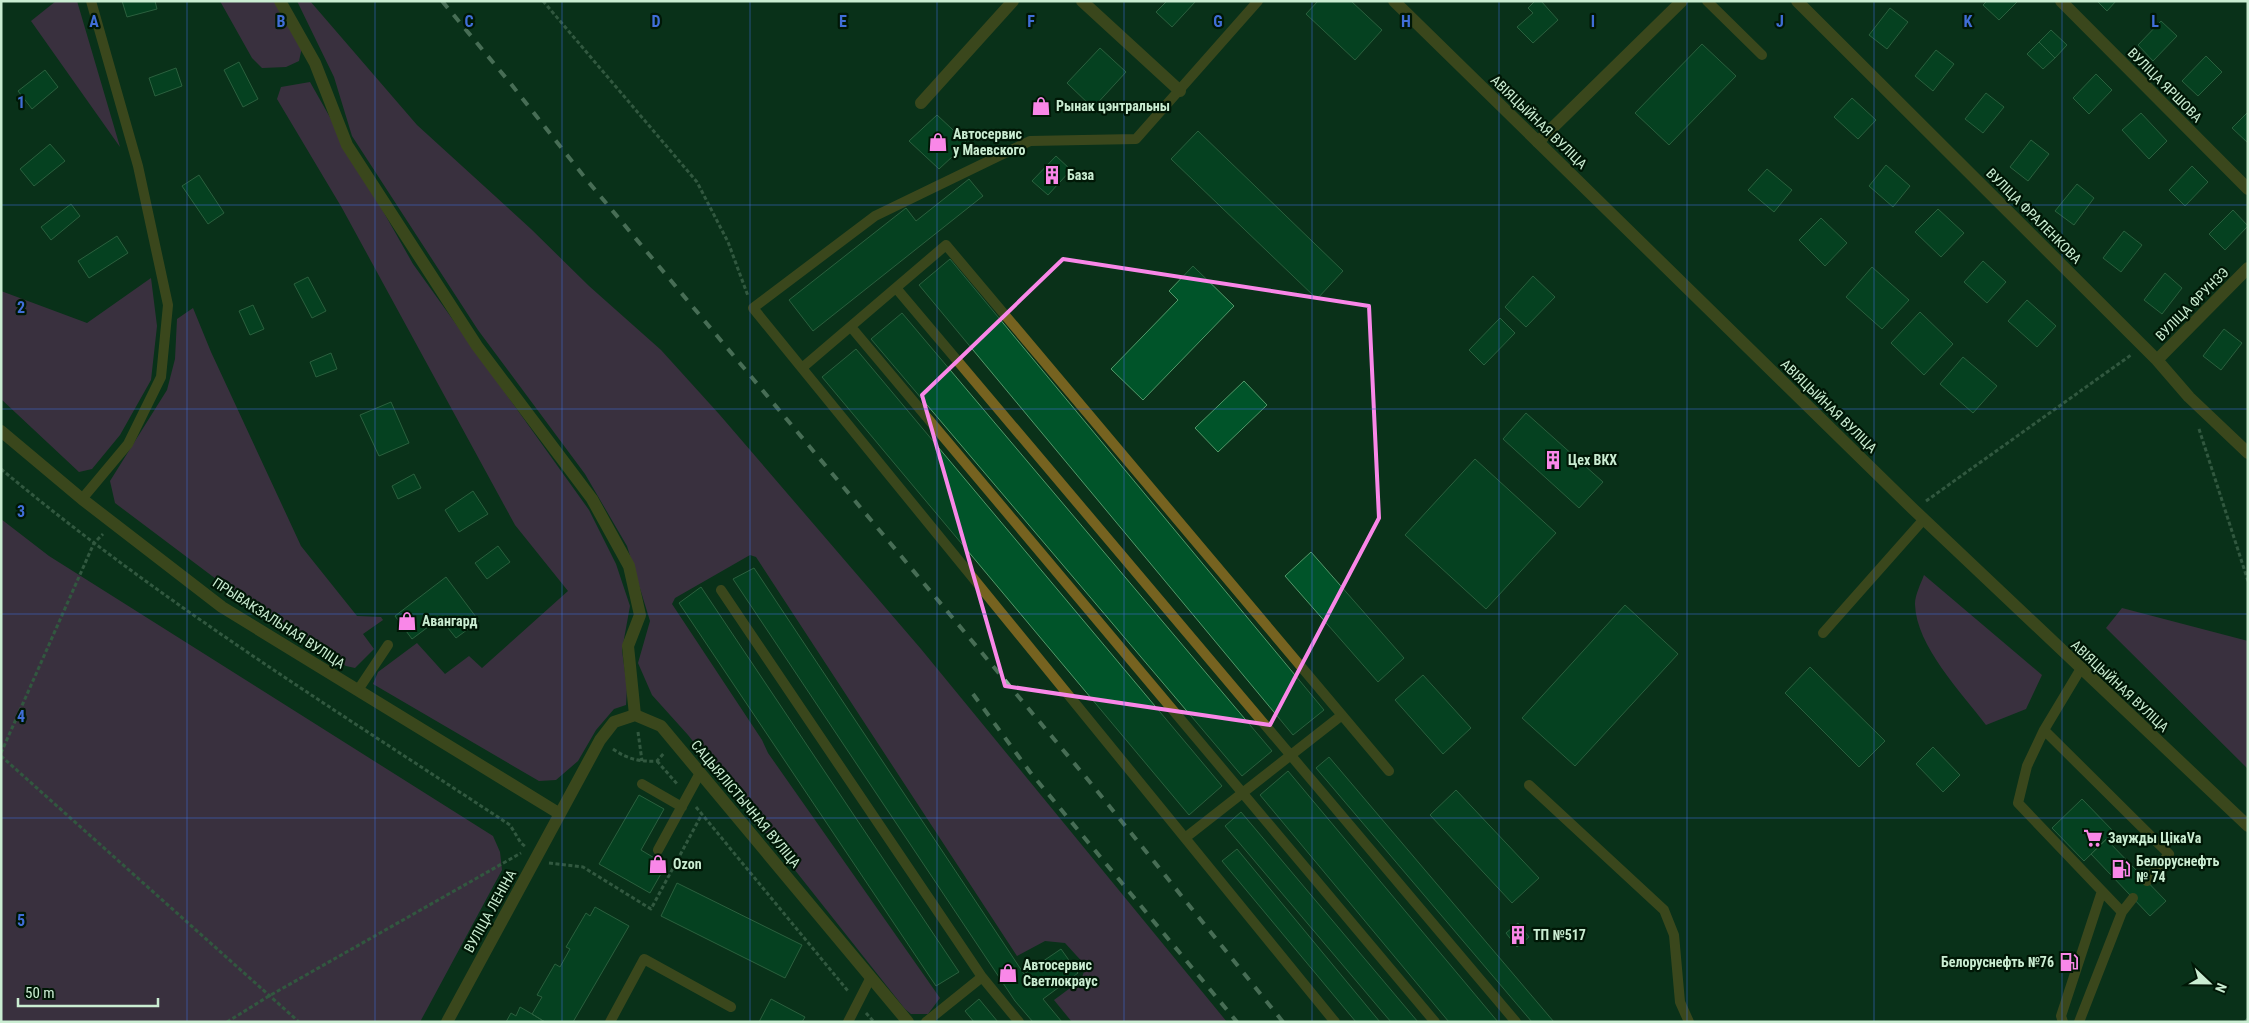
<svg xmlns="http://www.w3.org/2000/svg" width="2249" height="1023" font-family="'Roboto Condensed',sans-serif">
	<rect width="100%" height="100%" fill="#0a3119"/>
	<path fill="#742f6b" d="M56,1H77L120,147L31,21Z
		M220,1H276L302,47L299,61L286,67L262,68L252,58Z
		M297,1H310L417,125L531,229L589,286L661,350L719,414L921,649L1227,1022H1072L1054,1000L1081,980L1086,966L1065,943L1045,941L1017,956L756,557L750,555L675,598L672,604L762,740L768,753L940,998L928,1014H911L905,1009L688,735L652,695L638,663L650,621L627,546L585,474L478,330L352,136L334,77Z
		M310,82L413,264L589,510L616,564L630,606L622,650L627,688L626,705L614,709L596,730L578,761L556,780L539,781L373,684L378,672L417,643L445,674L469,656L482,668L568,591L515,525L342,208L277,99L281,87Z
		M151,278L157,326L151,380L120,435L92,469L79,472L1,399V291L87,323Z
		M193,308L211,352L301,546L357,616L381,617L383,620L363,634L374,649L355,668L346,666L228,588L115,503L110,481L167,390L175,359L177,319Z
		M1,519L49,556L493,836L500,852L502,870L420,1022H1Z
		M1924,575L2042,675L2026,709L1986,725C1962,693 1916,646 1915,604C1915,595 1921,583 1924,575Z
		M2122,608L2248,641V769L2106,628Z"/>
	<path fill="#005429" stroke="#53996a" d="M122,1H155L157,9L127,17Z
		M1167,1H1194L1195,2L1172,27L1156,12Z
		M1318,1H1351L1382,30L1355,60L1306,14Z
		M1535,1H1541L1558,20L1533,43L1517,27L1533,13L1528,8Z
		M1987,1H2018L1999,20L1983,5Z
		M2097,1H2116L2107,11Z
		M1890,8L1908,22L1887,49L1869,35Z
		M2161,21L2177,36L2153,61L2138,45Z
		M2051,30L2067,45L2055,58L2039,42Z
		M2039,42L2055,58L2043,69L2027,54Z
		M1702,44L1736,76L1669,145L1635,113Z
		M1100,48L1126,72L1093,108L1067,83Z
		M1936,50L1954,64L1933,91L1915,76Z
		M2206,56L2222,72L2198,96L2182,81Z
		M239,62L258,99L243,107L224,70Z
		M176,68L182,86L155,96L149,78Z
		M45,70L58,87L32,109L18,91Z
		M2096,74L2112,90L2089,114L2073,98Z
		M1986,93L2004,107L1983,133L1965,119Z
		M1852,98L1876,120L1858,139L1834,117Z
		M2248,112V143L2232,128Z
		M2141,113L2167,141L2149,159L2122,130Z
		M937,115L967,143L939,169L909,141Z
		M1198,131L1343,271L1317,299L1171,159Z
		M2031,140L2049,154L2028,181L2010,167Z
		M50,144L65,161L34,186L20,169Z
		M1056,156L1071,170L1048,195L1032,181Z
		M1886,165L1910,186L1893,207L1869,186Z
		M2192,166L2208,182L2185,206L2169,190Z
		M1767,169L1792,190L1774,212L1748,190Z
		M199,175L224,213L208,224L182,186Z
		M969,179L983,196L813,331L789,300L906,208L916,221Z
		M2077,184L2094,198L2074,225L2055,211Z
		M71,204L80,216L51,240L41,227Z
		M1938,209L1964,233L1941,257L1915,232Z
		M2233,210L2248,226L2225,250L2209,234Z
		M1821,218L1847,243L1825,266L1799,240Z
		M2124,231L2142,245L2121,272L2103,258Z
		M117,236L128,253L89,278L78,261Z
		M950,259L1324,710L1293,735L919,285Z
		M1983,261L2006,282L1987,303L1964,282Z
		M1193,266L1234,306L1143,400L1111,369L1178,300L1169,291Z
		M1872,267L1909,300L1882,329L1846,297Z
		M2165,273L2182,288L2162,314L2144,300Z
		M1533,276L1555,297L1526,327L1505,307Z
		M308,277L326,311L312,318L294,284Z
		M2027,300L2056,326L2037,347L2008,321Z
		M253,305L264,329L250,335L239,311Z
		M1920,312L1953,344L1924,375L1891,343Z
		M902,313L1272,751L1242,776L871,339Z
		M1500,318L1515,333L1484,365L1469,350Z
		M2224,329L2242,343L2221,370L2203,356Z
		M856,349L1222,786L1189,815L822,377Z
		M331,353L337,369L316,377L310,362Z
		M1963,357L1997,386L1973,413L1940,384Z
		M1244,381L1267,405L1218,452L1195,428Z
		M391,402L409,443L379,456L360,415Z
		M1526,413L1603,482L1579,508L1503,439Z
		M1475,459L1556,533L1486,609L1405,535Z
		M414,474L421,488L398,499L392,486Z
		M473,491L488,514L459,532L445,510Z
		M498,546L510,562L487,579L475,563Z
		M1311,552L1404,658L1378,682L1285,576Z
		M754,568L1024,974L1061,949L1078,973L1043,999L1062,1022H1033L1015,1001L733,579Z
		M446,577L479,621L456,638L440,618L412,639L395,616Z
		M701,587L959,972L936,986L679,603Z
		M1625,605L1678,654L1575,766L1522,718Z
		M1810,667L1885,741L1859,767L1785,693Z
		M1423,675L1471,728L1443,754L1395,700Z
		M1933,747L1960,775L1943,792L1916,764Z
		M1329,757L1554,1022H1532L1316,768Z
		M1288,771L1498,1022H1449L1260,795Z
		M1456,790L1539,878L1512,903L1430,815Z
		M639,795L664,809L641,850L666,865L650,893L599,864Z
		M2082,799L2114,832L2084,861L2052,828Z
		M1241,812L1418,1022H1391L1225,826Z
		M2106,839L2166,901L2150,916L2091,854Z
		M1237,849L1380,1022H1356L1222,861Z
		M677,883L802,945L785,978L661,916Z
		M595,907L629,926L573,1022H545L532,1014L542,997L537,995L555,964L560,967L570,949L566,947L586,913L590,916Z
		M1518,923L1529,937L1517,947L1506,933Z
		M771,999L805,1017L802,1022H759Z
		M979,999L998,1022H974L965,1011Z
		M520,1007L532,1014L545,1022H506L511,1013L516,1016Z"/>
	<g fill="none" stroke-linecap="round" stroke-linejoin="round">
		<path stroke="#62876e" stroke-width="3" stroke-dasharray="4 2.5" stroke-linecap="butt" d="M543,1L697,182L728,242L748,296
			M2199,429L2248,581
			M1,469C160,602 337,711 510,825L521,843L526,847
			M1926,501L2131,355
			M638,732L642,761
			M613,749C627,759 640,762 657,761L664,753
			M1,753L94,543L103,534
			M1,756L299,1022
			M657,761L678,785
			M696,807L848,991
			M549,863L583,867L651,909L702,814
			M866,1013L874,1022
			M227,1022L269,996L521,853
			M2245,1022L2248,1019"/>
		<path stroke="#766320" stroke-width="10" d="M1258,1L1136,139L1030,141L875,216L753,308L1335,1022
			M1707,1L1762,55
			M896,288L1516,1022
			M851,327L1435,1022
			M802,368L946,245L1389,771
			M82,499L128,444L161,377L168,305L138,166L91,1
			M721,590L982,977L1019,1022
			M1823,633L1924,519
			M2080,670L2044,730L2169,854L2147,881
			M358,690L388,645
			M2044,730L2027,766L2018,803L2122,912
			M642,784L682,807
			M1529,785L1664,910L1674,935L1680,1002L1689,1022
			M1185,838L1342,715
			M658,850L700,773
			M610,1022L644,959L731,1007
			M848,1022L871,977
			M926,1022L982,977
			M2063,1022L2061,1016L2102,891
			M2079,1022L2122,912L2133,898"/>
		<path stroke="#766320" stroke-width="12" d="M280,1L315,63L347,145L477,346L592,499L629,566L640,615L628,646L635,715
			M1082,1L1180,91
			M1797,1L2157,360L2189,397L2248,453
			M2061,1L2248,189
			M921,103L1013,1
			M1538,142L1682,1
			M2157,360L2248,268"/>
		<path stroke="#766320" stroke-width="12" d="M1394,1L1913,509L2248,826
			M1,431L82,499L222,607L560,814
			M447,1022L600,740L614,722L635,715L661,726L908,1022"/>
		<path stroke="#93b79d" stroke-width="4" stroke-dasharray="9 9" stroke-linecap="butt" d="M442,1L511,84L586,179L1094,787L1283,1022
			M973,694L1030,772L1237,1022"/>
	</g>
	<path d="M0 0H2249V1023H0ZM1063,259L1369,306L1379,518L1270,725L1005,686L922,395Z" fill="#0a3119" fill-opacity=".55" fill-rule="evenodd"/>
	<path fill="none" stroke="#f987e8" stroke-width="4" stroke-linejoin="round" d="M1063,259L1369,306L1379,518L1270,725L1005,686L922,395Z"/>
	<path fill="none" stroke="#406ed7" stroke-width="1" stroke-opacity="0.55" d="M187,1V1022M375,1V1022M562,1V1022M750,1V1022M937,1V1022M1124,1V1022M1312,1V1022M1499,1V1022M1687,1V1022M1874,1V1022M2062,1V1022M1,205H2248M1,409H2248M1,614H2248M1,818H2248"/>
	<defs>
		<g id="shop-bare" transform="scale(1.5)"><path d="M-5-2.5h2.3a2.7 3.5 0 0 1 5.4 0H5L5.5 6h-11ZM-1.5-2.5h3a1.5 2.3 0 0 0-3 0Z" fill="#f987e8" stroke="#001706" stroke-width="2.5" paint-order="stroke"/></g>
		<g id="building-bare" transform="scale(1.5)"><path d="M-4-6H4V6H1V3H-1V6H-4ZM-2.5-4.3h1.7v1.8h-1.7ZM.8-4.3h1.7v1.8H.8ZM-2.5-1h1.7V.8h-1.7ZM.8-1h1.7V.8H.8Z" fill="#f987e8" stroke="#001706" stroke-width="2.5" paint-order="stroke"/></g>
		<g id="supermarket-bare" transform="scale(1.5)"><path d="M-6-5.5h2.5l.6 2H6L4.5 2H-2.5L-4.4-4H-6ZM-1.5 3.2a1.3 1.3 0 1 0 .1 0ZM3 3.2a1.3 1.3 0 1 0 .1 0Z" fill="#f987e8" stroke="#001706" stroke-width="2.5" paint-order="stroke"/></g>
		<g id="fuel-bare" transform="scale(1.5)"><path d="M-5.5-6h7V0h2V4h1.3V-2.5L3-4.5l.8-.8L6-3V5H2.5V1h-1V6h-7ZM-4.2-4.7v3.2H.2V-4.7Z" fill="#f987e8" stroke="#001706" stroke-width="2.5" paint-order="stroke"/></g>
	</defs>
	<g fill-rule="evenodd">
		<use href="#shop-bare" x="1041" y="106"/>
		<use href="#shop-bare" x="938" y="142"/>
		<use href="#building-bare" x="1052" y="175"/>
		<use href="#building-bare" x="1553" y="460"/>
		<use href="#shop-bare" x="407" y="621"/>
		<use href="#supermarket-bare" x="2093" y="838"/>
		<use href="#shop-bare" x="658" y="864"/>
		<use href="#fuel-bare" x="2121" y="869"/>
		<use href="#building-bare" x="1518" y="935"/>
		<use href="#fuel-bare" x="2069" y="962"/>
		<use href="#shop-bare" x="1008" y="973"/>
	</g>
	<g text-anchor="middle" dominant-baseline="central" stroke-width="4.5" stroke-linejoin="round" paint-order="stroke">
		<g font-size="14" fill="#caedd2" stroke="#001706">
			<text transform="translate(2165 85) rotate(45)">ВУЛІЦА ЯРШОВА</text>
			<text transform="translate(1539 122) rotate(44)">АВІЯЦЫЙНАЯ ВУЛІЦА</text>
			<text transform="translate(2034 216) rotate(45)">ВУЛІЦА ФРАЛЕНКОВА</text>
			<text transform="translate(2192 304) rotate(-45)">ВУЛІЦА ФРУНЗЭ</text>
			<text transform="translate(1829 406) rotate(44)">АВІЯЦЫЙНАЯ ВУЛІЦА</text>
			<text transform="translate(279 623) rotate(33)">ПРЫВАКЗАЛЬНАЯ ВУЛІЦА</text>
			<text transform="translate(2120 686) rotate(43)">АВІЯЦЫЙНАЯ ВУЛІЦА</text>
			<text transform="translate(746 804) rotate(50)">САЦЫЯЛІСТЫЧНАЯ ВУЛІЦА</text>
			<text transform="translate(490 911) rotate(-61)">ВУЛІЦА ЛЕНІНА</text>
		</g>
		<g font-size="14" font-weight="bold" fill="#caedd2" stroke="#001706" text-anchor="start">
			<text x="1056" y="106">Рынак цэнтральны</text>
			<text x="953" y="134">Автосервис<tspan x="953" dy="16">у Маевского</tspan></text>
			<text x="1067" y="175">База</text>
			<text x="1568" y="460">Цех ВКХ</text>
			<text x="422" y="621">Авангард</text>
			<text x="2108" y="838">Заужды ЦікаVа</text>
			<text x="2136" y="861">Белоруснефть<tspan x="2136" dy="16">№ 74</tspan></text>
			<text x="673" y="864">Ozon</text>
			<text x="1533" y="935">ТП №517</text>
			<text x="2054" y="962" text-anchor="end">Белоруснефть №76</text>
			<text x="1023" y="965">Автосервис<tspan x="1023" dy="16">Светлокраус</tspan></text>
		</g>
	</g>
	<g font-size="16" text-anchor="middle" font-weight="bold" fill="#406ed7" stroke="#001706" stroke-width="4.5" stroke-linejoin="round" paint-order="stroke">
		<text x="94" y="27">A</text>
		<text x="281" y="27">B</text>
		<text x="469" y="27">C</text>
		<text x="656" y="27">D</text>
		<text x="843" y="27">E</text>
		<text x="1031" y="27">F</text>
		<text x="1218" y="27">G</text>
		<text x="1406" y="27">H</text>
		<text x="1593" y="27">I</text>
		<text x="1780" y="27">J</text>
		<text x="1968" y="27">K</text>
		<text x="2155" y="27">L</text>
		<text x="21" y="108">1</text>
		<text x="21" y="313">2</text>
		<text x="21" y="517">3</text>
		<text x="21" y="722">4</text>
		<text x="21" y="926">5</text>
	</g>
	<rect width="2249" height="1023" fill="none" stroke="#caedd2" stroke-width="5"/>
	<g transform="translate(2209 983) rotate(112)" stroke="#001706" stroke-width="4" paint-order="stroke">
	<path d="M0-4L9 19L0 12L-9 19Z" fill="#caedd2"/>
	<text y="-8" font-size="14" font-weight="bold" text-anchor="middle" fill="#caedd2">N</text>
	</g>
	<path d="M18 998v8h140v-8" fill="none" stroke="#caedd2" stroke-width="2.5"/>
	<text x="25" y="998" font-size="15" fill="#caedd2" stroke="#001706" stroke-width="4" paint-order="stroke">50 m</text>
</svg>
